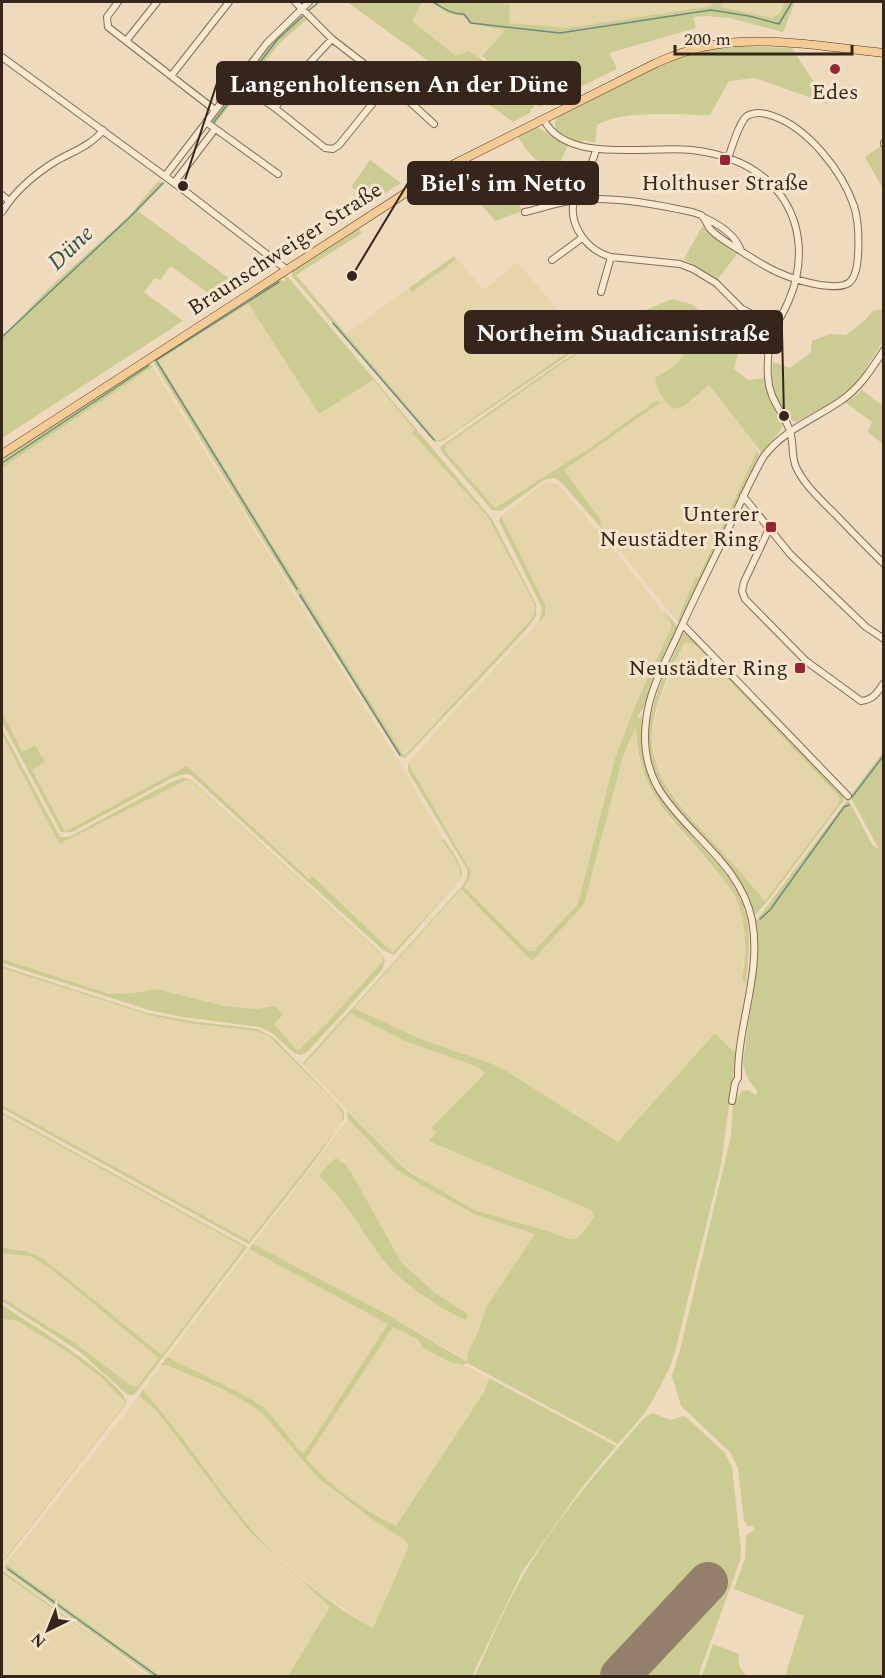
<svg xmlns="http://www.w3.org/2000/svg" width="885" height="1678" font-family="Spectral,serif">
	<rect width="100%" height="100%" fill="#eedabd"/>
	<path fill="#e4d5aa" d="M422,2H430L448,13L462,16L468,23L505,30L480,58L468,51L456,56L412,21Z
		M500,2H712V6L567,28L509,23L510,5Z
		M720,2H785L780,13L772,18L722,7Z
		M457,259L484,290L517,262L584,341L446,437L437,441L345,334L409,288L412,291Z
		M248,303L319,414L372,380L414,429L412,433L488,517L534,603L535,611L530,621L403,756L158,361Z
		M647,310L685,356L655,378L684,406L709,385L758,449L676,620L601,528L599,519L564,470L659,404L657,400L593,446L495,508L445,451L446,445L542,377L635,316Z
		M152,367L402,767L459,866L462,874L460,879L393,954L312,877L310,879L187,766L65,833L31,770L44,762L35,745L22,752L2,712V468Z
		M548,482L559,485L605,539L663,611L672,623L671,628L636,704L615,758L578,904L534,951H529L464,887L469,879L471,872L408,763L457,708L545,615V604L501,516L536,489Z
		M685,641L696,645L840,798L837,806L765,902L681,805L663,779L655,760L653,734L657,707Z
		M636,725L637,750L641,766L657,801L669,818L726,883L739,905L745,931L742,980L746,983L736,1054L715,1033L618,1143L498,1066L420,1039L354,1008L461,889L532,960L584,904L623,756Z
		M2,734L59,844L189,779L381,954L383,961L381,966L328,1022L299,1050L295,1048L274,1024L283,1015L275,1006L257,1009L224,1006L156,989L135,993L109,994L2,959Z
		M2,968L149,1015L194,1024L256,1031L263,1034L281,1048L335,1102L343,1114L342,1120L249,1242L2,1105Z
		M349,1012L405,1041L479,1067L485,1072L431,1127L437,1132L428,1142L591,1210L596,1216L585,1230L575,1239H569L538,1228L492,1216L476,1211L429,1184L398,1163L304,1065Z
		M2,1114L244,1247L162,1355L42,1258L26,1251L2,1248Z
		M348,1119L395,1168L406,1176L474,1214L535,1234L487,1306L476,1337L468,1352L467,1363L453,1352L388,1315L253,1244Z
		M249,1249L389,1324L305,1452L302,1453L264,1407L234,1390L167,1357Z
		M2,1253L30,1256L41,1261L160,1358L137,1388L130,1385L78,1345L2,1298Z
		M2,1319H16L68,1352L101,1377L126,1403L2,1560Z
		M393,1327L418,1341L423,1348L452,1363L464,1365L489,1378L484,1392L396,1526L360,1506L343,1494L321,1475L306,1459Z
		M161,1365H166L240,1398L255,1407L263,1414L319,1479L347,1502L405,1540L409,1546L373,1628L321,1594L272,1551L245,1522L161,1410L143,1390Z
		M139,1396L156,1410L247,1529L330,1607L288,1676H160L6,1564Z
		M2,1573L88,1635L146,1676H2Z"/>
	<path fill="#cbcc91" fill-rule="evenodd" d="M347,2H422L412,21L456,56L468,51L480,58L535,107L531,109L530,113L513,122Z
		M430,2H500L510,5L509,23L567,28L711,6L712,2H720L722,7L772,18L780,13L785,2H795L783,32L730,18L706,16L693,17L696,28L609,53L617,69L540,107L482,56L505,30L467,23L468,21L462,16L448,13Z
		M298,15L307,19L280,43L215,124L210,120L272,40Z
		M737,46L792,48L828,104L755,78L729,81L710,115C679,115 623,109 597,125L595,143L583,140L581,143C569,139 547,131 558,117L655,67L677,58L697,51Z
		M537,127L568,145L557,170C536,163 530,155 518,137Z
		M882,145L883,147V189L865,157Z
		M370,160L401,183L382,195L373,203L351,187Z
		M158,181L165,183L138,211L242,288L220,302L171,266L160,280L155,278L144,292L183,321L2,438V335L8,331L49,288L130,215Z
		M512,183L522,211L495,221L479,202Z
		M703,225L733,252L738,253L717,280L684,259Z
		M358,227L362,233L296,275L437,441L446,437L584,341L586,343L442,441L435,442L292,276V270Z
		M454,256L457,259L412,292L409,288Z
		M284,276L288,277L492,519L536,604V616L525,631L405,758L400,756L397,752L251,521L154,363V359L279,278L282,281H285ZM248,303L319,414L373,380L414,429L412,433L488,517L534,603L535,611L530,621L404,756L158,361Z
		M672,299L693,305L714,325L698,342L714,327L728,342L745,329L757,344L738,354L734,369L748,380L764,378L769,398L783,424C780,434 768,444 762,453L709,385L684,406L673,409C662,399 658,392 655,378L672,367L684,356L647,311L566,361L446,445L445,451L495,508L593,446L657,400L660,403L564,470L600,519L601,528L562,483L555,478L544,480L501,511L492,510L441,451L440,447L545,373L634,315Z
		M883,309V341L863,373L854,384L833,402L796,422C776,415 770,380 773,362L790,368L811,352L812,341L830,334L846,335L864,321L873,311Z
		M149,361L152,367L2,468V458Z
		M862,390L883,406V444L868,432L872,422L846,403Z
		M757,451L760,456L680,621H677L695,578L698,577Z
		M501,516L545,604V615L539,622L542,611L541,606L499,521Z
		M663,611L675,623L677,628L653,680L644,707L637,717L640,718L642,715C634,792 678,814 720,867C730,880 741,895 745,911C752,934 748,959 746,983L742,980C746,956 747,930 739,906C734,892 724,880 714,868C674,817 638,798 636,726L623,756L584,904L532,961L461,889L354,1008L420,1039L498,1066L618,1142L715,1033L736,1054L721,1165L676,1348L670,1367L654,1398L644,1414L618,1444L467,1363L464,1365L452,1363L423,1348L418,1340L393,1327L306,1459C332,1487 361,1509 396,1526L484,1392L489,1378L616,1446L583,1486L522,1572L472,1676H288L330,1607L247,1529L156,1410L139,1396L143,1390C181,1432 211,1480 247,1524C281,1565 326,1603 373,1628L409,1546L405,1540L376,1522L319,1479L263,1414C235,1391 199,1380 167,1365H161L167,1357L234,1390L264,1407L302,1453L305,1452L388,1324L249,1249L253,1244L388,1315L467,1362L468,1352L476,1337L487,1306L535,1234L474,1214L406,1176L395,1168L348,1119L347,1111L398,1163L409,1172L476,1211L538,1228L569,1239H576L585,1230L595,1216L591,1210L428,1141L437,1132L431,1128L485,1073L478,1067L405,1041L350,1013L304,1065L303,1063L463,885L467,877V869L408,771V763L471,872L469,879L464,887L524,947L529,951H534L578,904L615,758L636,704L671,628V623Z
		M688,633L844,795L843,801L766,903L755,915C746,885 729,865 709,842C693,825 676,809 664,790C630,738 660,684 683,634ZM685,642L696,645L840,798L837,806L765,901C747,880 729,859 710,839C687,813 659,787 653,751C647,714 669,673 685,642Z
		M2,712L22,752L35,745L45,762L32,770L65,832L187,766L309,879L312,876L393,953L460,879C463,865 449,851 442,840L444,839C451,850 463,864 462,877L394,955L383,950L191,775L185,774L174,777L72,832H61L2,722Z
		M2,729L60,837H69L171,782L183,778L190,779L381,953L385,961L382,970L309,1050L301,1055L294,1053L272,1033L259,1027L183,1017L149,1010L2,963V959L109,994L135,993L156,989L224,1006L257,1009L275,1006L283,1015L274,1024L295,1048L299,1050L328,1022L383,961L381,954L189,779L59,844L2,734Z
		M883,752V1676H785L804,1616L734,1589L745,1558L746,1535L754,1530L753,1526H748L744,1521L738,1468L730,1452L681,1406L672,1376L680,1350L731,1136L733,1104L742,1091L749,1090L755,1095L758,1092C750,1083 745,1075 743,1062L758,958L756,921L848,799L873,846L879,849L850,796Z
		M2,966L147,1013L198,1022L258,1029L274,1038L336,1102L344,1112V1119L310,1167L249,1244L16,1116L2,1108V1105L249,1241L341,1123L343,1114L335,1102L281,1048L268,1036L256,1031L194,1024L149,1015L2,968Z
		M2,1112L247,1247L134,1395H128L80,1352L2,1301V1298L78,1345L130,1385L137,1387L159,1358L49,1267L30,1256L2,1253V1248L26,1251L42,1258L162,1355L244,1247L2,1114Z
		M336,1158L345,1164L352,1174L401,1262L436,1294L465,1312L468,1315L466,1320C443,1311 398,1280 384,1261C361,1231 349,1204 320,1177L322,1171Z
		M2,1305C26,1321 122,1379 127,1403L5,1560L2,1562L126,1403L101,1377L68,1352L16,1320L2,1319Z
		M652,1413L671,1420L683,1416L687,1418L725,1453L732,1467L741,1551L740,1561L698,1676H475C490,1642 505,1606 524,1574C557,1517 602,1467 644,1418Z
		M6,1564L160,1676H152L7,1571L5,1568Z
		M2,1570L145,1674L148,1676L2,1573Z
		M713,1644L739,1654C737,1663 740,1672 748,1676H702Z"/>
	<g fill="none" stroke-linecap="round" stroke-linejoin="round">
		<path stroke="#688d80" stroke-width="1.5" d="M433,2C442,7 452,15 464,14L471,23L560,33L711,10L749,16L779,24L792,2
			M308,11L319,2
			M214,122L277,40L303,16
			M279,282L156,360L297,589
			M333,323L434,440
			M2,337L130,217L163,183
			M2,463L148,366
			M300,595L400,755
			M852,797L884,755
			M760,919L770,910L844,807L849,805
			M8,1569L157,1676"/>
		<path stroke="#92806c" stroke-width="40" d="M620,1676L708,1582"/>
		<g stroke="#866a56" stroke-width="8">
			<path id="minor" d="M118,2L107,17L108,27L215,110
				M295,2L332,39L389,83L434,124
				M332,39L302,71L275,108L325,148L333,149L339,145L389,83
				M126,41L157,2
				M2,57L181,188L286,269
				M171,76L229,2
				M262,99L275,108
				M544,120C567,165 650,145 692,150C725,154 758,166 779,193C803,224 804,265 789,300C785,310 779,319 775,328C768,343 767,361 768,377C769,400 783,411 790,431C794,443 791,456 796,467C805,486 821,500 836,515C852,532 868,548 884,564
				M206,122L278,174
				M884,143V144
				M596,149C592,169 584,174 577,191C564,220 584,249 611,257L680,264L693,269L716,283L742,309L775,326
				M165,176L267,43L309,2
				M174,183L215,129
				M2,195L9,201
				M2,212C15,191 35,174 56,161C72,152 92,145 103,130
				M525,212C542,208 559,202 576,200C614,196 654,204 692,212L701,215C706,219 707,226 711,230C720,239 731,245 741,251C768,269 787,279 820,285C848,289 856,285 858,256C859,239 859,222 854,206C842,171 808,128 773,116C765,113 755,111 747,116C739,122 732,148 728,158
				M705,218C720,225 736,235 741,251
				M552,260L582,238
				M601,292L611,257
				M743,496L790,554L866,627L884,639
				M769,529L744,582L742,591L745,599L806,661L861,701C873,700 877,693 884,683
				M683,625L848,796
				M732,1101L735,1083L738,1078C737,1026 762,973 752,920C741,865 688,835 660,791C647,770 643,746 646,721C649,690 666,661 679,632C695,596 713,561 730,525C741,502 751,478 764,456C784,430 812,420 839,402C859,389 871,370 884,350"/>
		</g>
		<g stroke="#53392b" stroke-width="9">
			<path id="major" d="M2,454L418,185L446,168L656,63C674,55 693,48 713,45C768,36 828,47 884,53"/>
		</g>
		<use href="#minor" stroke="#f9e9d0" stroke-width="6"/>
		<use href="#major" stroke="#f4cb92" stroke-width="8"/>
	</g>
	<g fill="#962531" stroke="#f6e5cc" stroke-width="2">
		<circle cx="835" cy="69" r="6"/>
		<rect x="719" y="154" width="12" height="12" rx="3"/>
		<rect x="765" y="521" width="12" height="12" rx="3"/>
		<rect x="794" y="662" width="12" height="12" rx="3"/>
	</g>
	<g text-anchor="middle" dominant-baseline="central" stroke-width="6" stroke-linejoin="round" paint-order="stroke">
		<g font-size="22" fill="#35251b" stroke="#f6e5cc">
			<text x="835" y="92">Edes</text>
			<text x="725" y="183">Holthuser Straße</text>
			<text x="759" y="514" text-anchor="end">Unterer<tspan x="759" dy="25">Neustädter Ring</tspan></text>
			<text x="788" y="668" text-anchor="end">Neustädter Ring</text>
		</g>
		<g font-size="22" fill="#35251b" stroke="#f6e5cc">
			<text transform="translate(285 249) rotate(-33)">Braunschweiger Straße</text>
		</g>
		<g font-size="24" font-style="italic" fill="#2a554e" stroke="#f6e5cc">
			<text transform="translate(71 248) rotate(-44)">Düne</text>
		</g>
	</g>
	<path fill="none" stroke="#35251b" stroke-width="2" d="M183 186L217 83M352 276L408 183M784 416L782 332"/>
	<g fill="#35251b" stroke="#f6e5cc" stroke-width="2">
		<circle cx="183" cy="186" r="6"/>
		<circle cx="352" cy="276" r="6"/>
		<circle cx="784" cy="416" r="6"/>
	</g>
	<g fill="#35251b" stroke="#35251b" stroke-width="2">
		<rect x="217" y="62" width="363" height="42" rx="6"/>
		<rect x="408" y="162" width="190" height="42" rx="6"/>
		<rect x="465" y="311" width="317" height="42" rx="6"/>
	</g>
	<g font-size="24" text-anchor="middle" font-weight="bold" fill="#fff">
		<text x="399" y="92">Langenholtensen An der Düne</text>
		<text x="503" y="191">Biel's im Netto</text>
		<text x="623" y="341">Northeim Suadicanistraße</text>
	</g>
	<rect width="885" height="1678" fill="none" stroke="#35251b" stroke-width="6"/>
	<g transform="translate(48 1630) rotate(223)" stroke="#f6e5cc" stroke-width="4.5" paint-order="stroke">
	<path d="M0-4.5L10 22L0 15L-10 22Z" fill="#35251b"/>
	<text y="-9" font-size="16" font-weight="bold" text-anchor="middle" fill="#35251b">N</text>
	</g>
	<path d="M675 45v9h177v-9" fill="none" stroke="#35251b" stroke-width="3"/>
	<text x="684" y="45" font-size="18" fill="#35251b" stroke="#f6e5cc" stroke-width="4.5" paint-order="stroke">200 m</text>
</svg>
